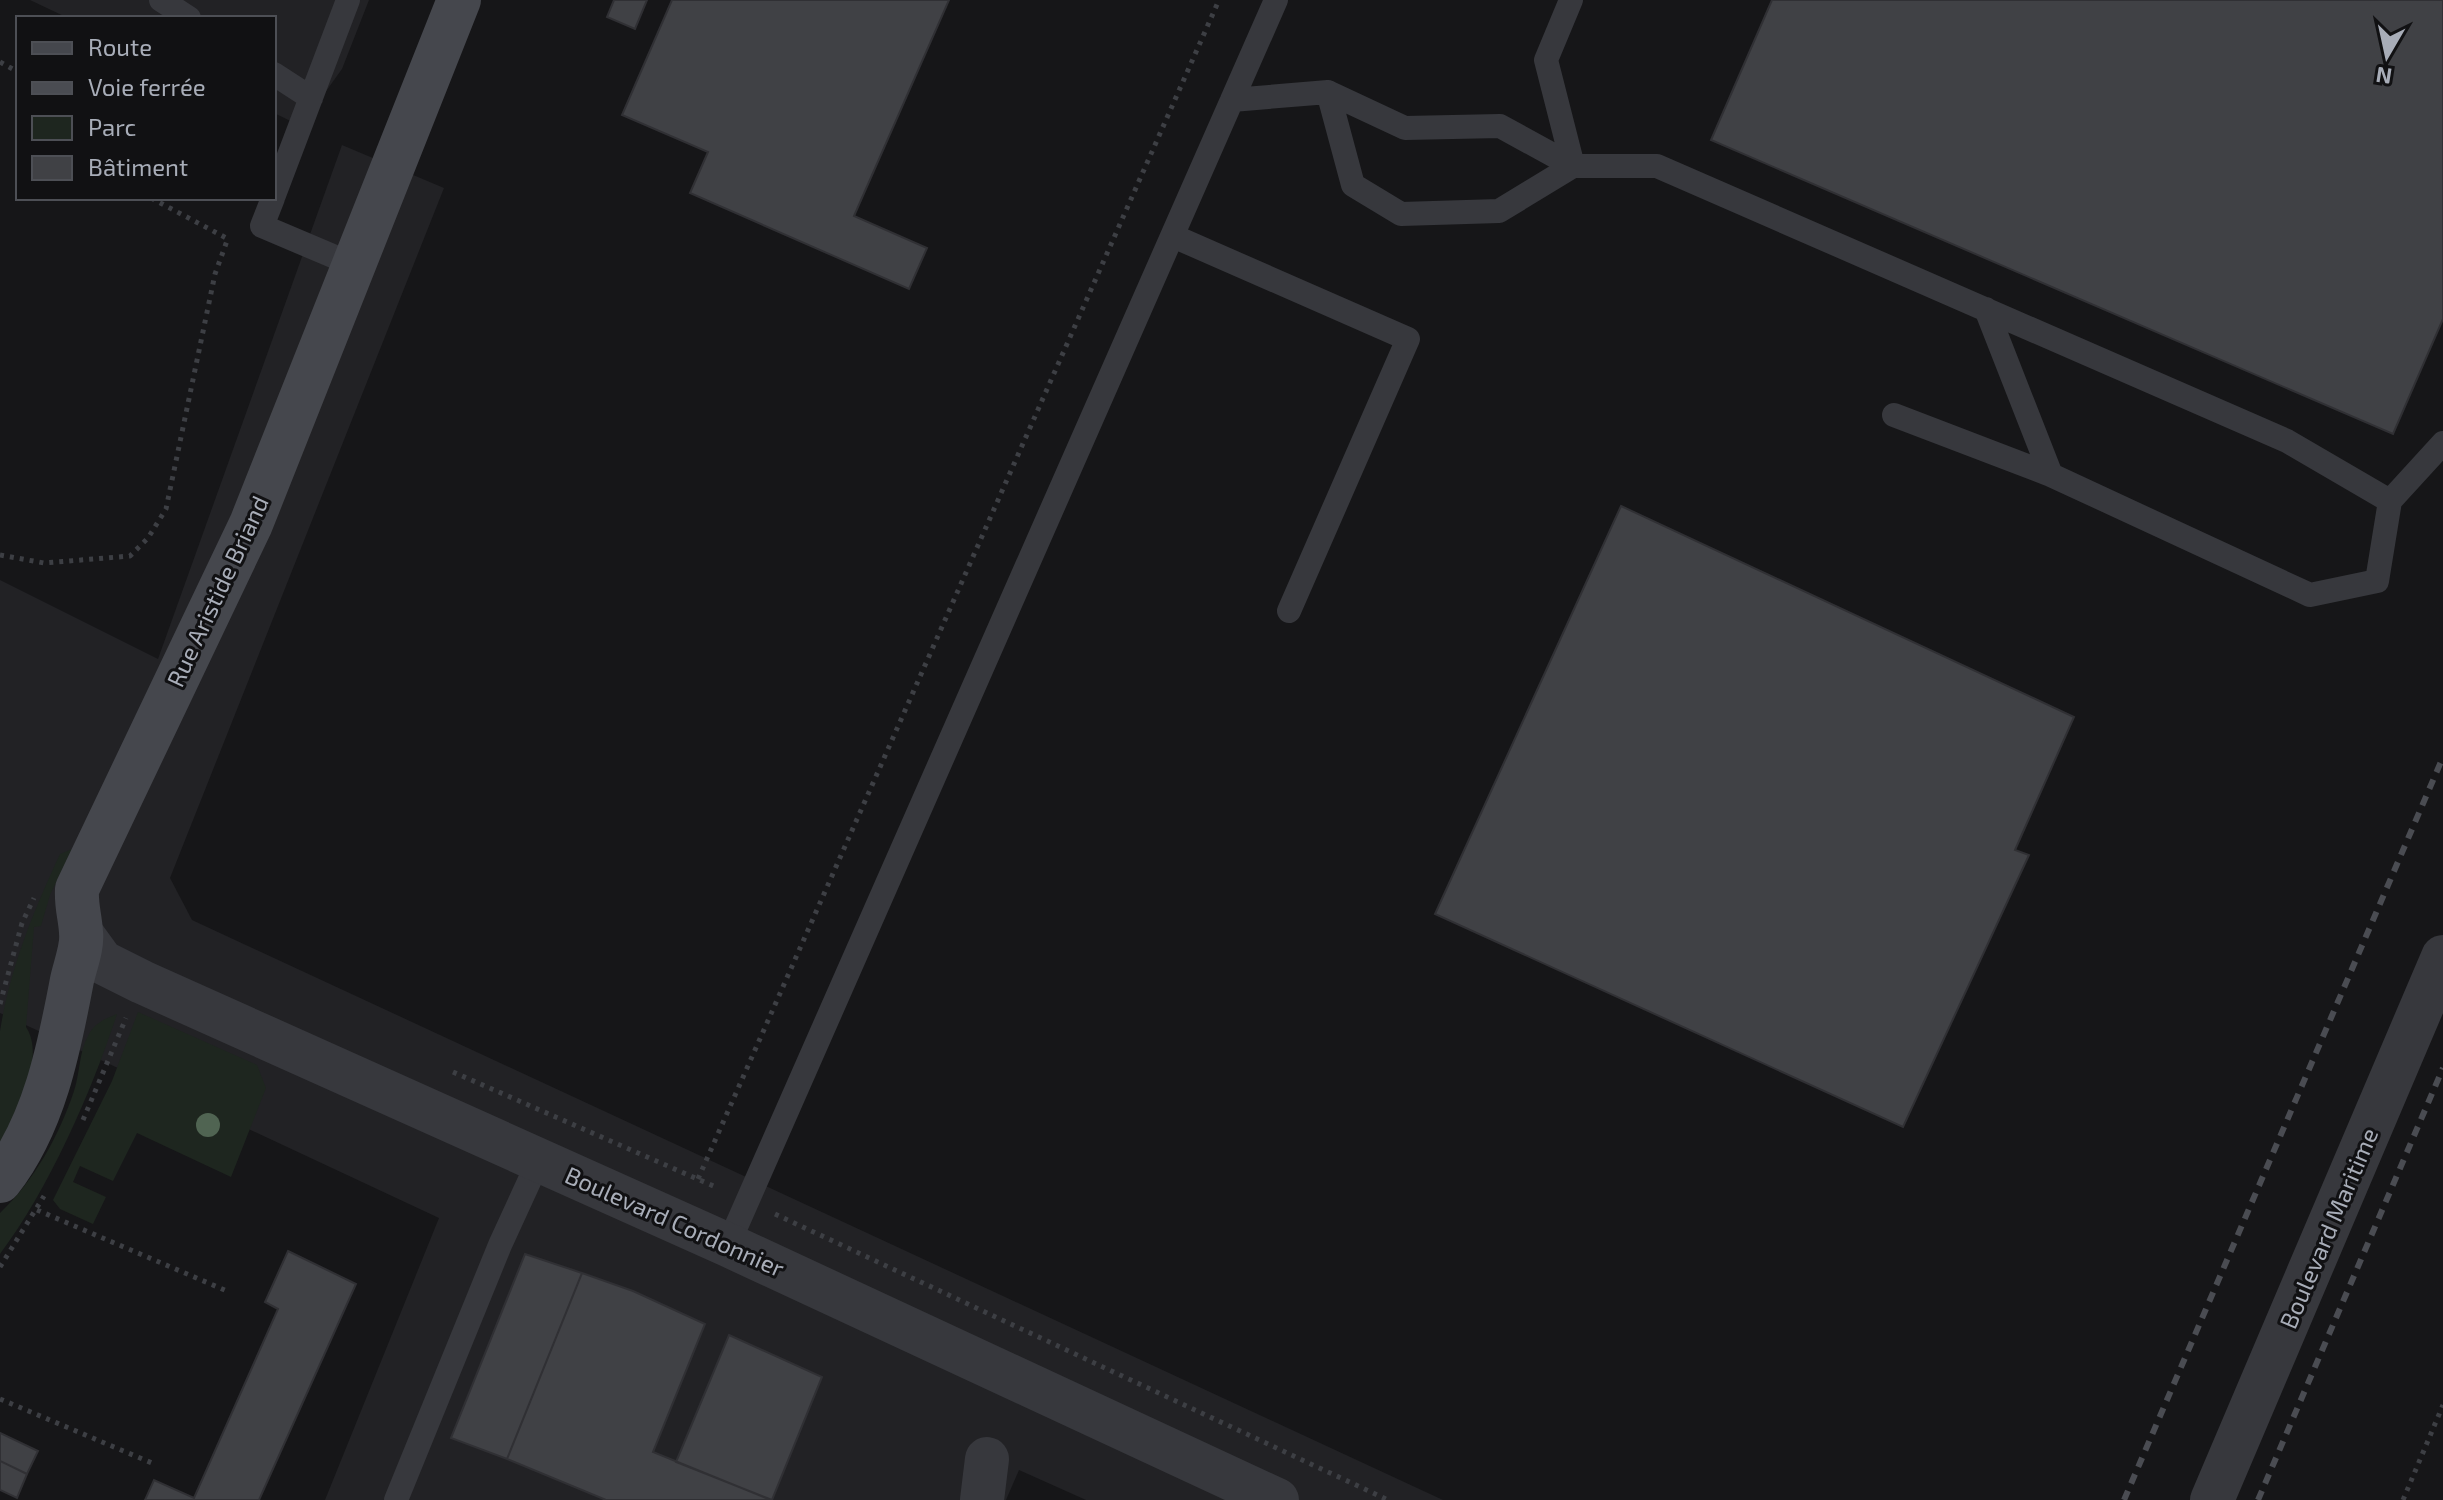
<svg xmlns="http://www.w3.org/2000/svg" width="2443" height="1500" font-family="'Exo 2',sans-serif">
	<rect width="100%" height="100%" fill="#161618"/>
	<path fill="#222225" d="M30,0H369L342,69L301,126L274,113V18H68Z
		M342,145L444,188L170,878L192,920L1443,1500H1086L1019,1470L1006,1500H325L439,1218L0,1013V580L158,659Z"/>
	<path fill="#1e261f" d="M72,849L50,895L41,926L34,927L26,1027C47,1059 14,1118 0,1149C0,1111 0,1068 0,1031C10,968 34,910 60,854Z
		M138,1012L257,1065L266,1088L231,1177L137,1133L113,1181L80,1166L73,1182L106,1197L93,1224L60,1209L53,1200L112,1081Z
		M117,1014C92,1091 49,1189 0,1254V1213C34,1181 59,1136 74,1091C80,1073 79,1052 88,1036C94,1023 105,1019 117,1014Z"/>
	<path fill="#404145" stroke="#303034" stroke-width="2" d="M614,0H647L635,29L607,17Z
		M672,0H949L854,216L927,248L909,289L690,193L708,152L622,115Z
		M1772,0H2443V319L2393,434L1711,140Z
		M1621,506L2074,717L2015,850L2029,855L1903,1127L1435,914Z
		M288,1251L356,1284L259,1500H145L154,1480L194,1498L278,1309L265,1302Z
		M525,1254L582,1273L507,1459L451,1438Z
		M582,1273L633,1291L705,1324L653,1452L771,1500H606L507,1459Z
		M729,1335L822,1377L772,1500L676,1462Z
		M0,1433L38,1451L27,1474L0,1461Z
		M0,1461L27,1474L17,1498L0,1490Z"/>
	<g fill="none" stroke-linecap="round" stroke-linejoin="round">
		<path stroke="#3d3f44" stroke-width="5" stroke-dasharray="4 6" stroke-linecap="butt" d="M0,62L18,72
			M151,198L230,240
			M0,555L44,563L130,556L148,538L166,509L215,274L228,238
			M0,1004L22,923L34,898
			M453,1072L718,1188
			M83,1120L126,1018
			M698,1179L1219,0
			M37,1210L227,1291
			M775,1214L1388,1500
			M0,1267L44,1196
			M0,1399L152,1463
			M2403,1500L2443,1405"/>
		<path stroke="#37383d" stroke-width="24" d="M161,0L189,18
			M1571,0L1546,60L1573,166H1657L2287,441L2390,501L2377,581L2310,595L2051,475L1986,309
			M274,74L311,98
			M1232,100L1328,92L1405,128L1500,126L1573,166L1499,211L1401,214L1353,185L1328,92
			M274,195L348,0
			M273,198L262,226L354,265
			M1173,236L1408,339L1289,611
			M1894,415L2051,475
			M2390,501L2443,443
			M728,1245L1276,0
			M396,1500L500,1245L539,1160"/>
		<path stroke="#37383d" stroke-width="44" d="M982,1500L987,1459"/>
		<path stroke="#37383d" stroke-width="44" d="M81,933L102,962L142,982L728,1245L1277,1500
			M2212,1500L2443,957"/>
		<path stroke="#45474d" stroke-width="44" d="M0,1181C44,1125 59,1049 72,980C75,966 83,946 81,932C80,916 76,906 77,889L251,524L459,0"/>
		<path stroke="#4a4c52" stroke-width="6" stroke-dasharray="10 8" stroke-linecap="butt" d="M2124,1500L2443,757
			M2258,1500L2443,1068"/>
	</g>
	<circle fill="#506452" cx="208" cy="1125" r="12"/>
	<g text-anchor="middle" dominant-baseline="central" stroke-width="6" stroke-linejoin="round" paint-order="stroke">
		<g font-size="24" fill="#a8adb8" stroke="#111113">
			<text transform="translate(217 591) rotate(-65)">Rue Aristide Briand</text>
			<text transform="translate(675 1221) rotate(24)">Boulevard Cordonnier</text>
			<text transform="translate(2328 1228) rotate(-67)">Boulevard Maritime</text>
		</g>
	</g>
	<rect x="16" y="16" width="260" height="184" fill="#111113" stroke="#4d4f55" stroke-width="2"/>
	<rect x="32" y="42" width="40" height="12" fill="#45474d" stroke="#4d4f55" stroke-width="2"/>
	<text x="88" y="56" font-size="24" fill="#a8adb8">Route</text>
	<rect x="32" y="82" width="40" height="12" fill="#4a4c52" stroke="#4d4f55" stroke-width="2"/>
	<text x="88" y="96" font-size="24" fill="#a8adb8">Voie ferrée</text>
	<rect x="32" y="116" width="40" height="24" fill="#1e261f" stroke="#4d4f55" stroke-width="2"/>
	<text x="88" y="136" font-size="24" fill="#a8adb8">Parc</text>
	<rect x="32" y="156" width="40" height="24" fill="#404145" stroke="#4d4f55" stroke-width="2"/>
	<text x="88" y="176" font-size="24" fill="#a8adb8">Bâtiment</text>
	<g transform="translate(2387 56) rotate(189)" stroke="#111113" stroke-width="6" paint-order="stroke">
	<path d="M0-6L14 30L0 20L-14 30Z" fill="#a8adb8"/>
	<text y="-12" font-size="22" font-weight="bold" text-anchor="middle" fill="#a8adb8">N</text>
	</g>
</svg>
